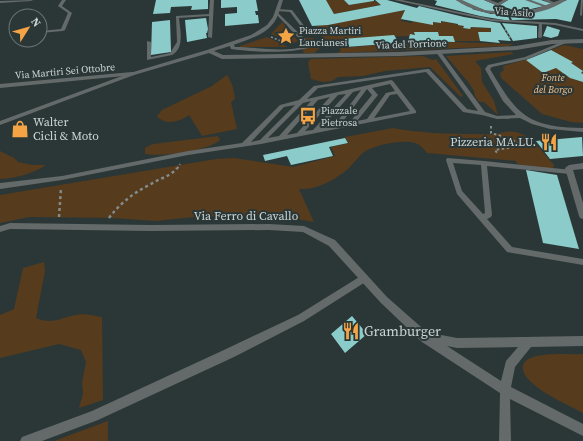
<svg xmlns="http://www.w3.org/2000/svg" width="583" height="441" font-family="'Source Serif 4',serif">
	<rect width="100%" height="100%" fill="#2b3737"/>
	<path fill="#563b1d" d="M326,0H344L349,5L375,1L381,5L334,14Z
		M405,10L401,21L412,23V21L441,23V21L464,26L463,28L470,29L471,27L491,28V32L478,33L480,41H454L452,36H439L438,32H414L415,35L410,34L409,36L342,39L327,44L316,28L317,26Z
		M282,22L298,41L294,43L271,34Z
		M267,37L288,47H240V46Z
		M301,38H313L320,43L321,47L314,53H304L299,40Z
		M424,41L513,44L509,46L336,53L341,51L340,48Z
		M564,45L583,49V123L571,122L542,114L501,78L500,73L504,70L503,66L553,52L551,50Z
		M511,52L514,54L475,61L481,68L482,82L494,101L498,115L484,102H479L475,96L474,91L469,83L446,56Z
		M423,56L432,60L436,59L463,96L461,97L430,67L385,71L363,76L338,77L332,81L323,82L311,79L308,63L310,59Z
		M227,75C232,82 234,90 235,99L231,102L237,129L202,136L189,115C179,122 166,126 157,116L162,110L212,86Z
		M393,128C419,133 447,134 473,134C481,134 490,135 497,134C507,131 514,130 524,135C534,140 546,156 554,165V167L551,169L517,164L516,161L427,153C423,148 421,145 415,143C403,139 374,145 364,152C358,157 354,163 349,168C335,180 317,190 299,189L314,222L272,215L194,217L156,221L113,218L29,217L0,223V195L216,159L234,158L293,167L335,156L331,147L349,143L345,137Z
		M218,136L220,140C208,151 161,157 145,154V148L153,144Z
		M0,151L14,158L18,162L32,165H46C32,174 17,178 0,179Z
		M44,262L45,271L36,318C53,325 60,318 76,315C84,313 94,316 102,317L103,400L79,408L83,394L82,383L86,362L81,350L59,344L0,358V315L14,309L23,268Z
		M583,354V413C570,406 519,384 523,366C524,362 527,359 531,358C547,352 567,355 583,354Z
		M108,421V441H54Z"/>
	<path fill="#8bcbc9" d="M156,0H208V9L191,10L192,6L171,7L170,13L153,14Z
		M221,0H256L258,11H255L256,15H258L259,23L225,26V14L237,13V7L221,8Z
		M299,0H326L334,14L381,5L375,0H387L417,8L419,6L464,17L500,23L511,41L498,40L500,43L480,41L478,32H491V28L471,27L470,29L463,28L464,26L458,25V24L441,21V23L433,22V25L401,19L405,10L328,25L312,26Z
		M344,0H374V1L349,5Z
		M434,0H456L473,8L472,9L491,14H507L510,21L480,16L435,5L437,1Z
		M459,0H484L510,11L498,13L487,11Z
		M508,0H541L553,4L518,12L500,5Z
		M567,0H579L571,22L556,19L512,20L509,14L551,7Z
		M206,18L208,29L207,33H206L207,38L187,42L185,20Z
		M170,20L171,52L151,55L152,22Z
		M502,23L537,26V38L513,41Z
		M547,26L560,30L558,36L551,38L543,36Z
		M414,32H438L439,36H453L455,42L424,41L408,42L410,34L415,35Z
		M394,35L399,43L346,47L342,39Z
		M551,50L573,62L571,63L583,71L581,73L583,74V82L570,78L556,68L543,73L526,60Z
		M582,137L583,156L550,159L536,141Z
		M345,138L348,143L329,147L333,156L291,165L287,156L265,161L263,155Z
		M526,170L557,175L579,249L543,243Z
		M352,316L367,334L345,353L331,334Z"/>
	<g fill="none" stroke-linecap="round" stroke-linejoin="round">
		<path stroke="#828c8c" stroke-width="1.5" stroke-dasharray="2 2" stroke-linecap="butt" d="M505,29L510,38
			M271,37L281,41"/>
		<path stroke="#828c8c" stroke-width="2" stroke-dasharray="2.5 2.5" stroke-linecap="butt" d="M491,126V133L511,139L517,143L514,147L495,150L498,154
			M177,169L180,164"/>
		<path stroke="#828c8c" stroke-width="2.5" stroke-dasharray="3 3" stroke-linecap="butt" d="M59,217L61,188
			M109,218C120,203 135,192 151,184C160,178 170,177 177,168"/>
		<path fill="#646a69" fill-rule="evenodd" d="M62,0H66L62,6L72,13L65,30L63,31L40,33V31L61,29L68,13L58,6Z
			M210,0H214L212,38L208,37L209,16L179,18C180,30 185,48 172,55L147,60V41L151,42V57L170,53L177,42L176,16L209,14Z
			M525,0H531L550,7L547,8Z
			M543,0H549L558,4L555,5Z
			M277,9L292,10L305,27L302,28L290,12L278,11L276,10Z
			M277,12L311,45V47C291,54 252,52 231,49L229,44L231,43H233L235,47C256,47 286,53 306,46L276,14L275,13Z
			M539,22L542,23V37L540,38L538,37Z
			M564,41L568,42L528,59L492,67L490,69C517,115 527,127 583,128V132L550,129L532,124L520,118L497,119L482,115L463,112L426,72L318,88L307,99L391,80L393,81L416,111V113L261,144L188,155L62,180L0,189V183L62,176L188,151L242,143L280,105L299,100L314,86L427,69H429L467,109L478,111L436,52L438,51H440L485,112L497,116L516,115L503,101L485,69L488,65L525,57ZM390,84L395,91L386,93L367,119L357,121L378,95L372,88ZM367,89L372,95L350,122L341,124ZM361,90L334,126L321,128L353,92ZM346,94L313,130L305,131L338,95ZM397,94L410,111L374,118L390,95ZM330,97L297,133L287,135L318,100ZM311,101L279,136L268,138L303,103ZM295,105L260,140L251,142L284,107Z
			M447,158L484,161L572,170L573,172L570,174L487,166L492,215L491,217L487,219L512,247L583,259V265L507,252L457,194L446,160ZM453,163L481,165L485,213L483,214L462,191Z"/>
		<path fill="#646a69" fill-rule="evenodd" d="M581,0H583L582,16L580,15Z"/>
		<path fill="#646a69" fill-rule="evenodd" d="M394,0H402L492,19L555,23L583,29V31L555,25L492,21Z
			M456,0H462L484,10L504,12L535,9L560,0H566C539,20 483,20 456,0Z
			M484,0H490L498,3L503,0H508L498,6Z
			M132,72L135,74L134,75L0,88V84Z
			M583,163V169L573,170L583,203V219L580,218L579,216L565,168L569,165Z
			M364,274L367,275L368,278L367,281L304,321L234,357L98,420L42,441H20L22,437L92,411L226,349L298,315Z"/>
		<path fill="#646a69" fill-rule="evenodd" d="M33,0L31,1L0,3V1Z
			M279,0H283C280,9 278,19 271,26C261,38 229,46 214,51L223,55L400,52L516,46L552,40L583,39V43L552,44L516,50L400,56L222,59L209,53L134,75L0,125V121L130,73L207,50L251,35L267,25L273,17Z
			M10,223L151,225L269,224L304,226L335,240L387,297L429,334L431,333L457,338L583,336V346L531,347L515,367L511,387L583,424V436L510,399L511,441H499L500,393L422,342L381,303L329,246L303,232L269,230L151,231L10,229L0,232V226ZM447,346L457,348L518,347L506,361L501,381Z"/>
	</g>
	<defs>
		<g id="sight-bare" transform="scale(1.38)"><path d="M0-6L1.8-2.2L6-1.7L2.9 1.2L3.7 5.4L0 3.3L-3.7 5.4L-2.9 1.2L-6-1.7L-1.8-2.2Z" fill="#f4a444" stroke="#2b3737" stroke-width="2.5" paint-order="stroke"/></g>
		<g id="bus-bare" transform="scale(1.38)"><path d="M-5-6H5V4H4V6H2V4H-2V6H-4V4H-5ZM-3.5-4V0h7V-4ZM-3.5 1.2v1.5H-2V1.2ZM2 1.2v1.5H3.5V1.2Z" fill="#f4a444" stroke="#2b3737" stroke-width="2.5" paint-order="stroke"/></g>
		<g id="shop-bare" transform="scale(1.38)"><path d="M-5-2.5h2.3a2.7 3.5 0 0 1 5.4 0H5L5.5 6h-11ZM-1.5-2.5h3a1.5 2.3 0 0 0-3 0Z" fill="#f4a444" stroke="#2b3737" stroke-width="2.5" paint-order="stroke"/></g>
		<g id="restaurant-bare" transform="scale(1.38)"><path d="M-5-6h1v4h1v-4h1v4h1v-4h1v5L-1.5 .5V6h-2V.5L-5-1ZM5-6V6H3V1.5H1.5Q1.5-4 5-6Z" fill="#f4a444" stroke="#2b3737" stroke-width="2.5" paint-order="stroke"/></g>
	</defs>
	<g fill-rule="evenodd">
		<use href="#sight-bare" x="286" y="36"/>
		<use href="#bus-bare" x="308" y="116"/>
		<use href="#shop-bare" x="20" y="129"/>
		<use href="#restaurant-bare" x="549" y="142"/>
		<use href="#restaurant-bare" x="351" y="331"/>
	</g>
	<g text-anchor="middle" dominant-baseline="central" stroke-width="4" stroke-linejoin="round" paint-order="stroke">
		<g font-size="10" fill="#cdd4d4" stroke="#2b3737">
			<text transform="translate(514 12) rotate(4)">Via Asilo</text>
			<text transform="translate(411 44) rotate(-2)">Via del Torrione</text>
			<text transform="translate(65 71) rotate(-5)">Via Martiri Sei Ottobre</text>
		</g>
		<g font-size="10" fill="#cdd4d4" stroke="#2b3737" text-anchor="start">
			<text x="299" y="30">Piazza Martiri<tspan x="299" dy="12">Lancianesi</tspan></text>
			<text x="321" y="110">Piazzale<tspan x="321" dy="12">Pietrosa</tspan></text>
		</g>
		<g font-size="10" font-style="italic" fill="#f7c189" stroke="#2b3737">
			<text x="553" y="77">Fonte<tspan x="553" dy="12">del Borgo</tspan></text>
		</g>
		<g font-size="12" fill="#cdd4d4" stroke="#2b3737" text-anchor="start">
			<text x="33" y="122">Walter<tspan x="33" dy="14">Cicli &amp; Moto</tspan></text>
			<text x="536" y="142" text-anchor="end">Pizzeria MA.LU.</text>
		</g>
		<g font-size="12" fill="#cdd4d4" stroke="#2b3737">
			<text x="246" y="216">Via Ferro di Cavallo</text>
		</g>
		<g font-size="14" fill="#cdd4d4" stroke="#2b3737" text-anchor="start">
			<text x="364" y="331">Gramburger</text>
		</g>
	</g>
	<g transform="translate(28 28) rotate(53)"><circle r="19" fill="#2b3737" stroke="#6c7676"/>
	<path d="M0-3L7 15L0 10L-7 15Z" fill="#f4a444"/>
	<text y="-6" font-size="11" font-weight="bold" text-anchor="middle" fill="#cdd4d4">N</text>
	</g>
</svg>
